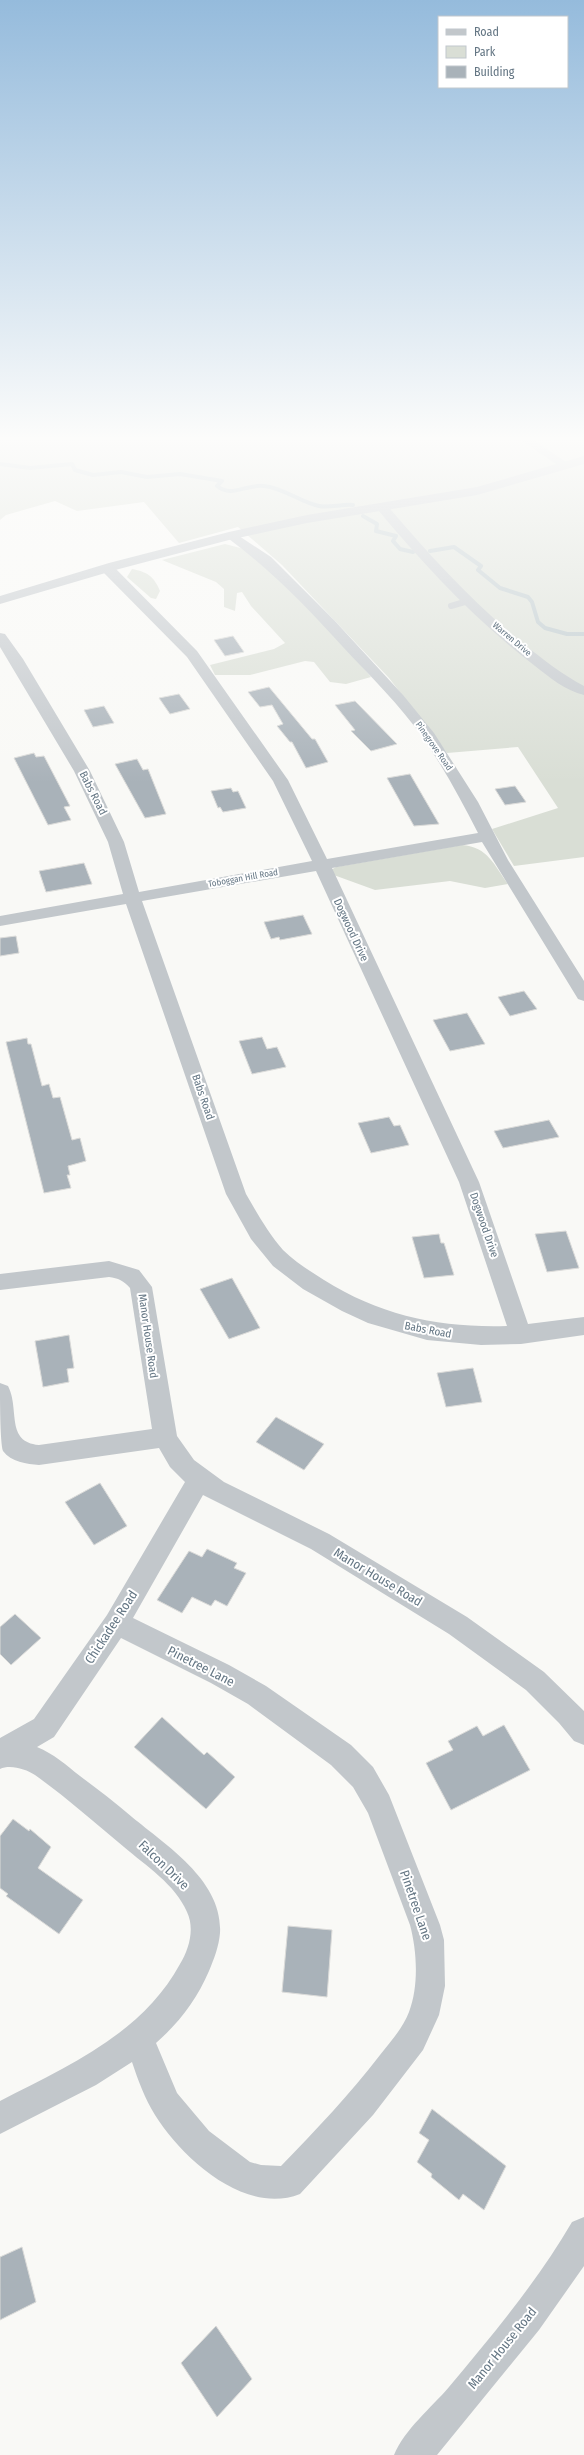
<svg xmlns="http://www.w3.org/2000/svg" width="584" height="2455" font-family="'Fira Sans Condensed',sans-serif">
	<rect width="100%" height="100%" fill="#f9f9f6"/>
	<path fill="#d9ded5" d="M0,439H584V857L514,866L492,829L558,808L518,747L447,753L389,678L282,565L238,527L179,543L144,502L77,511L55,501L6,515L0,520Z
		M225,544L248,550L330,628L371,677L346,684L330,682L314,662L305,661L250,675H215L210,665L274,649L285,643L251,606L242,592L237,593L235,611L224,607V589L216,582L162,560Z
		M132,569C147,572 154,576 160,591L156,599L151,598L127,577Z
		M462,845C488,847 494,865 508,884L485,888L450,881L375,890L331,874V870L336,867Z"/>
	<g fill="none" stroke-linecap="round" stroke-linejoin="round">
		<path stroke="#b9c6ca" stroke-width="4" d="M0,464L30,468L72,464L75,470L93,475L121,472L147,477L180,474L222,481L217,486C232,498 245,484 264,486C284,488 300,502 319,506C329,508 342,504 353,505
			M363,516L377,524L376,531L396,536L393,541L400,549L413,552
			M430,551L454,547L481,566L478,570L500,588L528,597L532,602L538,622L545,628L567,634H584"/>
	</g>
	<path fill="#a9b2b9" stroke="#dbdbd9" d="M233,636L244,652L225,656L214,640Z
		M269,687L312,739H315L328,762L306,768L292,742H290L277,726L283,724L272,705L260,707L248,692Z
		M179,694L190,709L170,714L159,698Z
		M355,701L397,744L371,751L351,731L355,730L335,705Z
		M104,706L114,723L93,727L84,710Z
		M34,753L36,757L44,756L70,806L64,807L71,820L48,825L14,758Z
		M137,759L143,770L148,769L166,814L145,818L115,764Z
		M410,774L439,824L414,826L387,778Z
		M515,786L526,802L505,805L495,789Z
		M231,788L233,792L238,791L246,808L223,812L220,807L218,808L211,791Z
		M84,863L92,884L46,892L39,871Z
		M303,915L312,934L280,940L279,937L271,939L264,922Z
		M16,936L19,953L0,956V938Z
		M524,991L537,1009L510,1016L498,997Z
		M467,1013L485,1044L450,1051L433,1020Z
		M262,1037L267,1049L277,1047L286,1067L252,1074L239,1041Z
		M27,1038L28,1044H31L42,1086L49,1084L53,1098L60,1097L72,1140L80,1138L86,1161L68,1166L70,1175H67L71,1188L44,1193L6,1042Z
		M389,1117L394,1126L400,1125L409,1145L371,1153L358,1123Z
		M549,1120L559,1137L503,1148L494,1131Z
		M566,1231L579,1268L547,1272L535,1234Z
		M439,1234L441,1243H444L454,1275L424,1278L412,1237Z
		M232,1278L260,1328L229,1339L200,1289Z
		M69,1335L74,1368L67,1369L69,1382L43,1387L35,1341Z
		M473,1368L482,1402L446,1407L437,1373Z
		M276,1417L324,1444L304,1470L256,1442Z
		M100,1483L127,1526L94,1545L65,1502Z
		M207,1549L237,1563L234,1568L246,1573L227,1606L215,1600L211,1606L192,1597L182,1613L157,1600L189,1551L202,1557Z
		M15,1614L41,1638L11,1665L0,1654V1627Z
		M162,1717L204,1755L207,1752L235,1777L206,1809L134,1747Z
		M504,1725L530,1770L451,1810L426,1763L453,1750L448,1741L477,1726L483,1736Z
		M13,1819L29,1831L30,1829L51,1847L38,1868L83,1900L59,1934L6,1896L8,1894L0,1888V1836Z
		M288,1926L332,1930L327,1997L282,1992Z
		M432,2109L506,2166L484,2210L463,2194L459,2200L431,2177L432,2174L417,2162L429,2140L419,2133Z
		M22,2247L36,2302L0,2320V2257Z
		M216,2326L252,2379L217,2417L181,2363Z"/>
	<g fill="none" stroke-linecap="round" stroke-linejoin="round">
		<path stroke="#c2c7cb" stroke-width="6" d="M451,606L468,601"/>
		<path fill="#c2c7cb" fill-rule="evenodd" d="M519,439H532L572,466L570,468H562Z
			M382,503L386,504C429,555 474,604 526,646C544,660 563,675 584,686V695C566,691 549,677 535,666C476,621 425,566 378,510L376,507L378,504Z
			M233,532L271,557L334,620L403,695L434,733L478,802L508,860L584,981V1001L578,999L482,842L332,868L479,1182L528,1324L584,1317V1335L521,1344L481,1345L427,1340L368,1323L342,1311L303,1289L273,1266L251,1239L226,1194L126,904L0,926V916L123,894L108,842L74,771L0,647V633L5,634L23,659L90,771L124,842L139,892L312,861L273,781L187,657L103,572L102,569L103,566H113L197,651L288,780L327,859L478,833C461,800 444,768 423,738C400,705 370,676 343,647C308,608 271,570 229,539L227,536L229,533ZM316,871L459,1182L507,1326C441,1328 381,1316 324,1280C310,1271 295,1262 283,1250C268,1233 257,1213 246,1194L142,901Z
			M109,1261L139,1270L152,1287L177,1436L194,1460L224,1482L329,1534L467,1617L544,1672L584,1711V1745L574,1741L559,1723L526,1690L449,1634L311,1549L203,1495L133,1618L229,1665L266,1686L351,1745L373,1767L389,1795L440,1925L444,1940L445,1986L439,2015L423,2050L373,2115L300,2194C245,2216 182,2158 155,2115C145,2099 138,2080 132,2062L96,2085L0,2134V2101C68,2066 142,2034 180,1964C189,1949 195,1929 187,1912C175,1884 146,1866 124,1847C95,1823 66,1797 35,1775C26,1769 10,1764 0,1769V1738L34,1719L107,1615L185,1482L170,1467L159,1448L39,1465C27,1464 11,1462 3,1451C0,1442 0,1397 0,1383L8,1386C20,1409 5,1442 39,1445L152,1429L130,1288C124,1281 118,1278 109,1277L0,1290V1274ZM121,1638L211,1683L248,1704L331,1765L353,1787L368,1813L410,1925C417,1951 419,1986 409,2012C403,2028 391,2041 380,2055C350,2094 316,2130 281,2166L261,2165L250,2162L209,2131L177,2093L156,2043C179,2023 197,1999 209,1971C214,1959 219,1946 220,1933C223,1881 167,1846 132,1817C115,1802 97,1789 80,1776C66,1765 54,1754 37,1747L54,1737Z
			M584,2217V2266L539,2330L437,2455H394C405,2429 431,2408 449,2387C493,2334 537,2282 572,2222Z"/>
		<path fill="#c2c7cb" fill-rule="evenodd" d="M584,456V464L477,495L307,523L229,540L119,569L0,604V596L109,563L229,532L307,515L477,487Z"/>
	</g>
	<linearGradient id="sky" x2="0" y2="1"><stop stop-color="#95bbdc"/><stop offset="0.56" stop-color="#fcfcfb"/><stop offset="1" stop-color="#fcfcfb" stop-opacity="0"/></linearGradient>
	<rect width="584" height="783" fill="url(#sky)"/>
	<g text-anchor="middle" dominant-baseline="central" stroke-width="4" stroke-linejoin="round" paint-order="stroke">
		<g font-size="9" fill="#637583" stroke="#fff">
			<text transform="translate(512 639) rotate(40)">Warren Drive</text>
			<text transform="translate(434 746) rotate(55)">Pinegrove Road</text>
			<text transform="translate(243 878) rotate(-10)">Toboggan Hill Road</text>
		</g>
		<g font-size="11" fill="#637583" stroke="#fff">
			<text transform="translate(93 793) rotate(63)">Babs Road</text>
			<text transform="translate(351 930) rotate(65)">Dogwood Drive</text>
			<text transform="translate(203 1097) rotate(71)">Babs Road</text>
			<text transform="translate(484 1225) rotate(71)">Dogwood Drive</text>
			<text transform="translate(428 1330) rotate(11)">Babs Road</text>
			<text transform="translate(148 1336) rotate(82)">Manor House Road</text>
		</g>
		<g font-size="13" fill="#637583" stroke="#fff">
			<text transform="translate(378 1577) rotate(31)">Manor House Road</text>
			<text transform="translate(111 1627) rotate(-57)">Chickadee Road</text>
			<text transform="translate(201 1666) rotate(27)">Pinetree Lane</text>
			<text transform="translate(164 1865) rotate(44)">Falcon Drive</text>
			<text transform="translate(416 1905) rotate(71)">Pinetree Lane</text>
			<text transform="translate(502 2348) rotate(-51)">Manor House Road</text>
		</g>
	</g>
	<rect x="438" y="16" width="130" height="72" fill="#ffffff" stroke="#c1c8cd"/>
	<rect x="446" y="29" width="20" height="6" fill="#c2c7cb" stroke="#c1c8cd"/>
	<text x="474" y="36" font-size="12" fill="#637583">Road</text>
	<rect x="446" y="46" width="20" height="12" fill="#d9ded5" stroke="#c1c8cd"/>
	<text x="474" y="56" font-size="12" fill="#637583">Park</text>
	<rect x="446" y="66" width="20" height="12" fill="#a9b2b9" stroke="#c1c8cd"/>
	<text x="474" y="76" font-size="12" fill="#637583">Building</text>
</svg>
